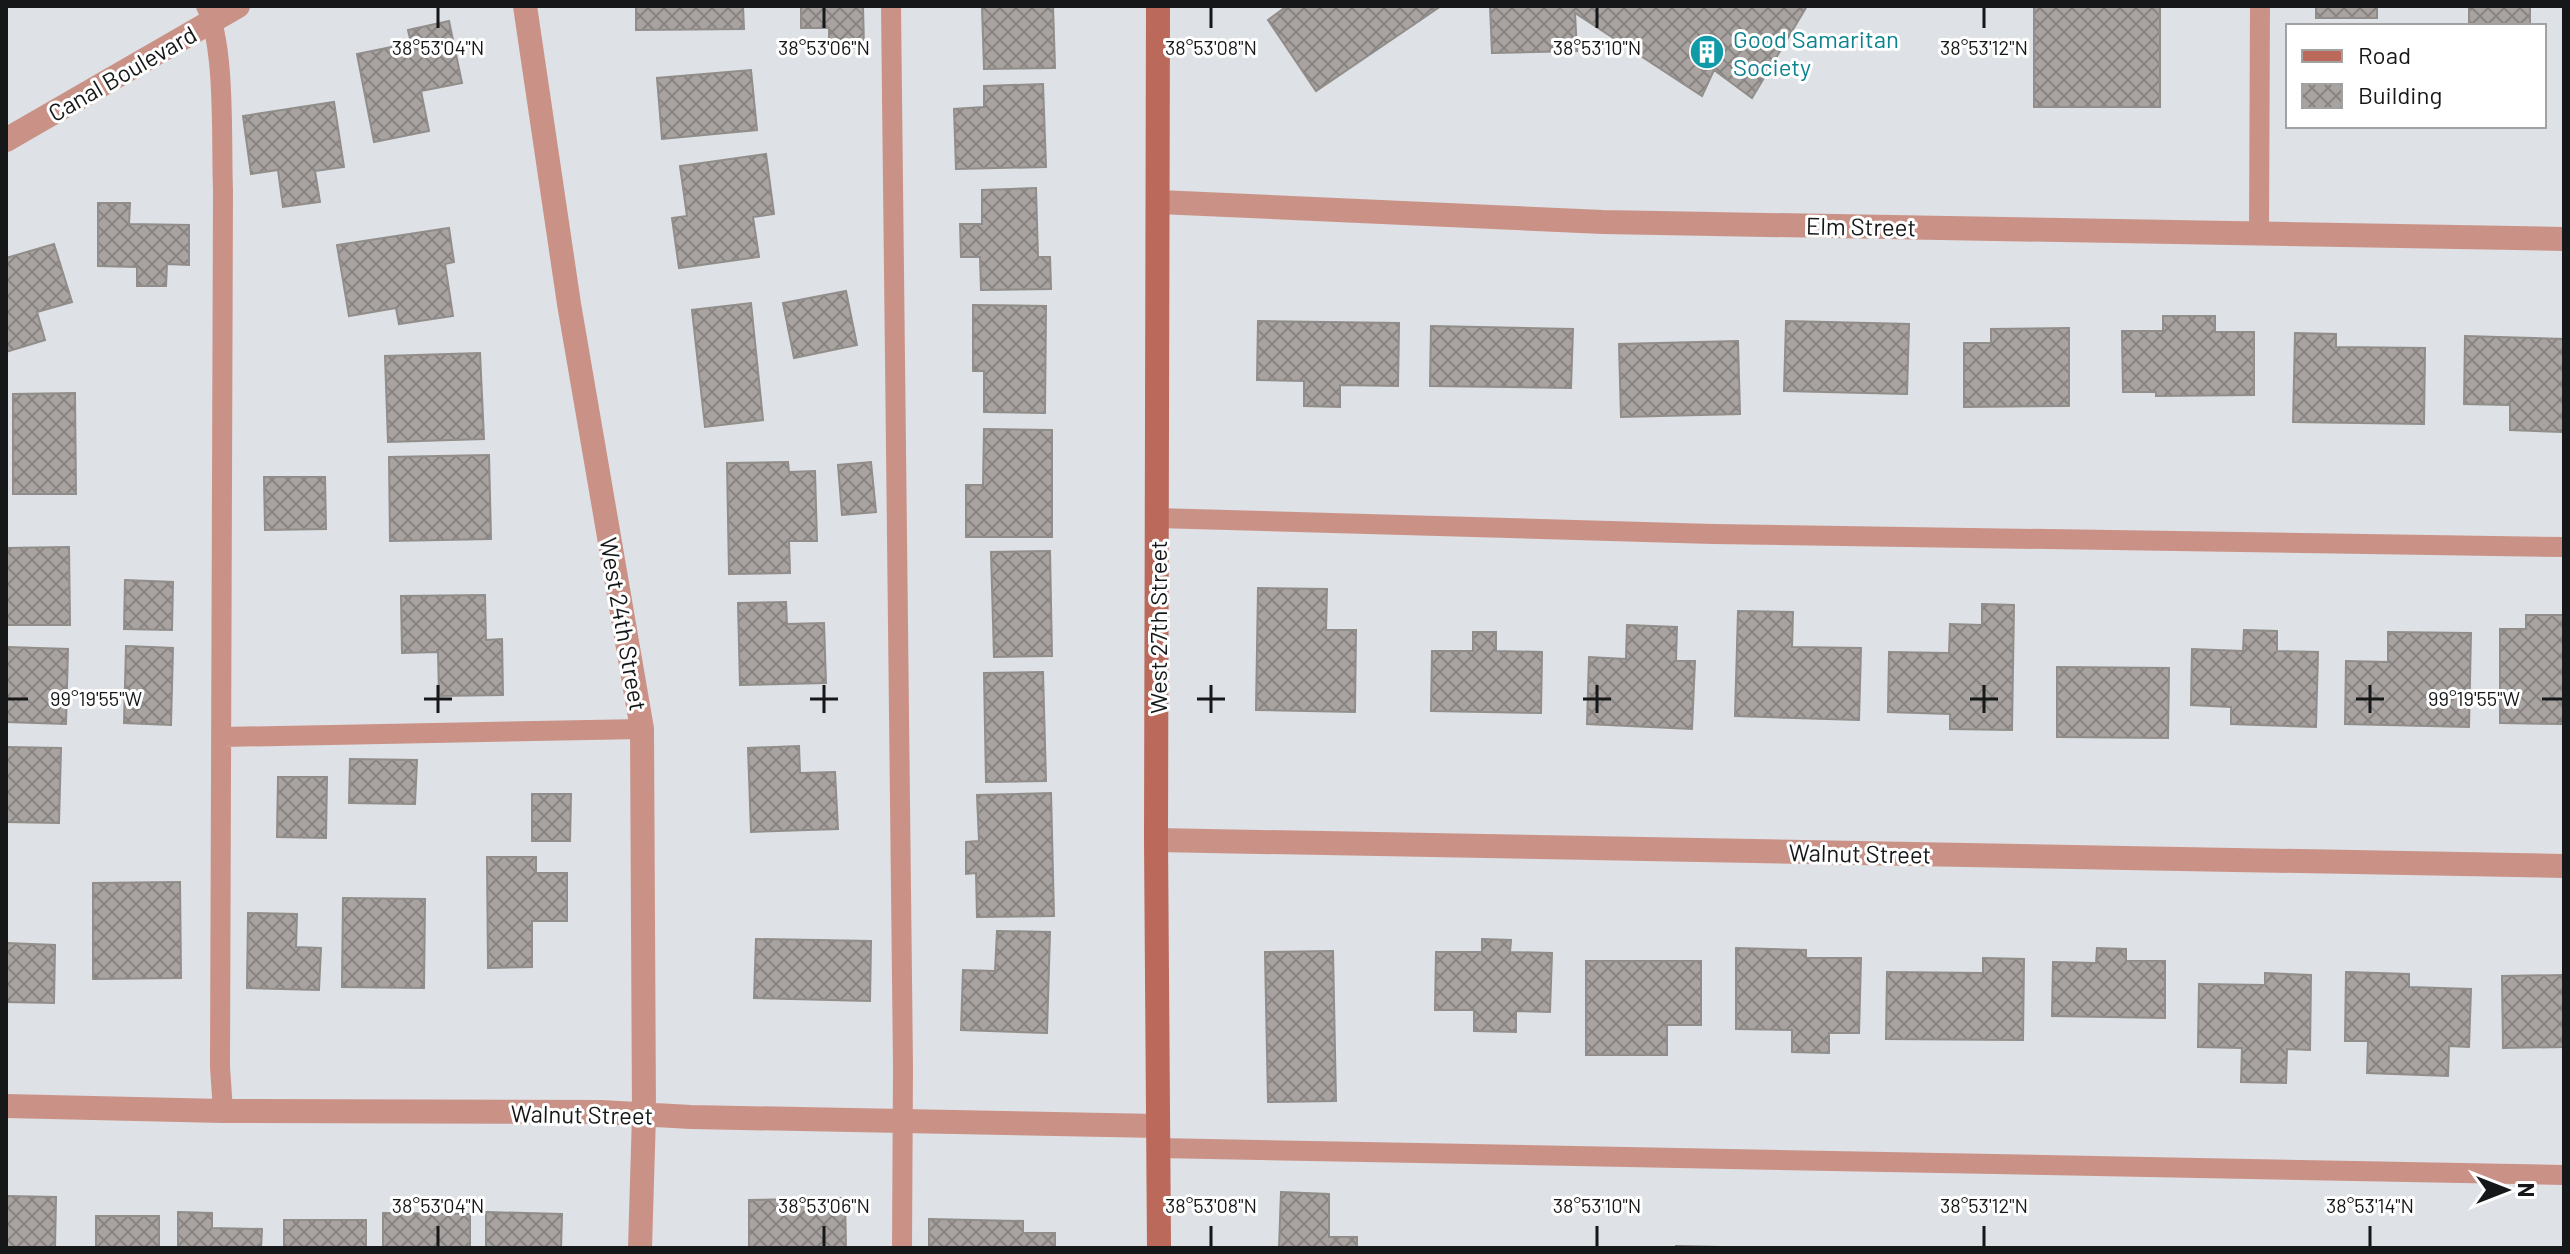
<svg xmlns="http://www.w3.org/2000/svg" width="2570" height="1254" font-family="Barlow,sans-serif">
	<defs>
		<pattern id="building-cross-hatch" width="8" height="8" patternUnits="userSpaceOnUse" patternTransform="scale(2)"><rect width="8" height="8" fill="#a8a3a1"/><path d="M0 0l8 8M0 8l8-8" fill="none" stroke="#888482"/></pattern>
	</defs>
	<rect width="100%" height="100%" fill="#dee1e5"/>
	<path fill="url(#building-cross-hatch)" stroke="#918d8a" stroke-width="2" d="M636,6H743L744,29L636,30Z
		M801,6H863L864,47L829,48V28H801Z
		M982,6H1053L1055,68L984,69Z
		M1287,6H1441L1316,91L1268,20Z
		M1490,6H1807L1752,98L1714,70L1702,96L1575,13L1577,51L1492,53Z
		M2034,6H2160V107H2034Z
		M2316,6H2377V18H2316Z
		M2469,6H2530V25H2469Z
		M449,21L462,83L421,91L429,131L374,142L357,54L411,43L408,30Z
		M751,70L757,130L662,139L657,78Z
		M1043,84L1046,167L956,169L954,109L984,107V86Z
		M334,102L344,167L315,171L320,202L283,207L278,170L251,174L243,116Z
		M766,154L774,214L753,217L759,257L679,268L672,218L687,216L680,166Z
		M1036,188L1038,257H1050L1051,289L981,290L980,257H961L960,224H982V190Z
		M98,203H130L129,224L189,225V265L167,264L166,286H137V267L98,266Z
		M449,228L454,262L445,264L453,316L399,324L396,308L349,316L337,245Z
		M54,244L72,302L37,312L45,340L6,352V258Z
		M846,291L857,345L794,358L783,303Z
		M751,303L763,420L705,427L692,310Z
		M973,305L1046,306L1045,413L984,412V371H973Z
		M2163,316H2215V332H2254V395L2156,396V392H2123L2122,331H2163Z
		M1258,321L1399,323L1398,386L1340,385V407L1304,406V381L1257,380Z
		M1786,321L1909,324L1907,394L1784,391Z
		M1431,326L1573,329L1571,388L1430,386Z
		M2069,328V406L1964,407V343H1991V329Z
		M2295,333L2336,334V347L2425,348L2424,424L2293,422Z
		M2465,336L2564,339L2563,432L2510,430V405L2464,404Z
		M1738,341L1740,414L1621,417L1619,344Z
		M480,353L484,439L388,442L385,356Z
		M75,393L76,494H13V394Z
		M984,429L1052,430V537H966V485H983Z
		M489,455L491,539L390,541L389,457Z
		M788,462L789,472L815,471L817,541H789L790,573L729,574L727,463Z
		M871,462L876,512L842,515L838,465Z
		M264,477H325L326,529L265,530Z
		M69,547L70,625H6V548Z
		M1050,551L1052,656L994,657L991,552Z
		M125,580L173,582L172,630L124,629Z
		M1258,588L1327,589L1326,630H1356L1355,712L1256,710Z
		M485,595L486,640L502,639L503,695L439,696L438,652L402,653L401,596Z
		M786,602L787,624L824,623L826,683L740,685L738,603Z
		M1982,604L2014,605L2012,730L1950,729V714L1888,712L1889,652L1949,653L1950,624L1982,625Z
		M1738,611L1793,612L1792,647L1861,648L1859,720L1735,716Z
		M2526,615H2564V724L2500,723V629H2526Z
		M1627,625L1677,627L1676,661H1695L1692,729L1587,724L1589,657L1626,659Z
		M2244,630L2277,631V651L2318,652L2316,727L2231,724V707L2191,705L2192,649L2243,651Z
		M1473,632H1496V651L1542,652L1541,713L1431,711L1432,651H1473Z
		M2388,632L2471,633L2469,727L2345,724L2346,661L2388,662Z
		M126,646L173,648L171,725L124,723Z
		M7,647L68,649L66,724L6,722Z
		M2057,667L2169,668L2168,738L2057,737Z
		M1043,672L1046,781L986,782L984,673Z
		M799,746L800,773L835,772L838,829L751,832L748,748Z
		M6,747L61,748L59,823L6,822Z
		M350,759L417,760L415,804L349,803Z
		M278,777H327L326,838L277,837Z
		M1051,793L1054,916L977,917L976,873L966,874V842L979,841L977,795Z
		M532,794H571L570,841H532Z
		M487,857H536V873H567V921H532V967L488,968Z
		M180,882L181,978L93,979V883Z
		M343,898L425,899L424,988L342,987Z
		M248,913L297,914L296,947L321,948L319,990L247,988Z
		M997,931L1050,932L1047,1033L961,1030L963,970L995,971Z
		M756,939L871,941L870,1001L754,998Z
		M1482,939L1511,940L1510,952L1552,953L1550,1012L1516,1011V1032L1474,1031V1010H1435L1436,952H1482Z
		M6,943L55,945L54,1003L6,1002Z
		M1736,948L1806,950V958H1861L1859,1033H1829V1053L1792,1052V1030L1736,1029Z
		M2097,948L2126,949V961H2165V1018L2052,1016L2053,962L2096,963Z
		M1333,951L1336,1101L1268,1102L1265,952Z
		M1983,958L2024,959L2023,1040L1886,1039L1887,972L1983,973Z
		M1586,961H1701V1025H1667V1055H1586Z
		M2346,972L2409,974V987L2471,989L2469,1047L2449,1046L2448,1076L2367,1073L2368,1041H2345Z
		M2265,973L2311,975L2310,1050L2287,1049L2286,1083L2241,1082L2242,1048L2198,1047L2199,984L2265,985Z
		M2564,975V1047L2503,1048L2502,976Z
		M1281,1192L1329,1194V1237H1357V1248H1279Z
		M6,1196L56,1197L55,1248H6Z
		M845,1198L846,1248H749V1200Z
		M178,1212L212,1213V1228L262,1229L261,1248H178Z
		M486,1212L562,1214L561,1248H486Z
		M383,1213L470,1214V1248H383Z
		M96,1216H159V1248H96Z
		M929,1219L1023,1221V1233H1055V1248H929Z
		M284,1220H366V1248H284Z
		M1676,1246L1720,1247V1248H1676Z"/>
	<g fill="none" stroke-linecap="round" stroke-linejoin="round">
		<path stroke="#ca9287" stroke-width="20" d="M206,6C226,46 221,142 223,190L220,1067L223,1111
			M891,6L903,1067L902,1248
			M2259,234L2260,6
			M1157,518L1713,534L2564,547
			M222,737L642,729
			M1158,1148L2564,1175"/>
		<path stroke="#ca9287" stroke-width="24" d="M525,6L569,304L642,729L644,1115L640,1248
			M6,140L238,6
			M1159,202L1603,222L2564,239
			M1156,840L2564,866
			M6,1106L223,1111L601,1112L691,1117L1158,1126"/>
		<path stroke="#ba695b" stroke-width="24" d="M1158,6L1156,840L1159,1248"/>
	</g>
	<path fill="none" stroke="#161718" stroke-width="3" d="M438,8V28M824,8V28M1211,8V28M1597,8V28M1984,8V28M438,685V713M824,685V713M1211,685V713M1597,685V713M1984,685V713M2370,685V713M8,699H28M424,699H452M810,699H838M1197,699H1225M1583,699H1611M1970,699H1998M2356,699H2384M2542,699H2562M438,1226V1246M824,1226V1246M1211,1226V1246M1597,1226V1246M1984,1226V1246M2370,1226V1246"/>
	<defs>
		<g id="building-disc" transform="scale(1.8)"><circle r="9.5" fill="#0f9aa8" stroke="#fff"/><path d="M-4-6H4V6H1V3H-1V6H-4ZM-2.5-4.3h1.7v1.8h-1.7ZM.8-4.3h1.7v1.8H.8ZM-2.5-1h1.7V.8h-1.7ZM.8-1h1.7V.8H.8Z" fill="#fff"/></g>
	</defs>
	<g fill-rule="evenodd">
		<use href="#building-disc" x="1707" y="52"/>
	</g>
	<g text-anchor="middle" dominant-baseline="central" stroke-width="6" stroke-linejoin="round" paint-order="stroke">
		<g font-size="24" fill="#0d838f" stroke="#fff" text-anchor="start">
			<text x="1733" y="38">Good Samaritan<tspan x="1733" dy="28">Society</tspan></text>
		</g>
		<g font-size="24" fill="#161718" stroke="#fff">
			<text transform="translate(122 73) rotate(-30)">Canal Boulevard</text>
			<text transform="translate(1861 226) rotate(1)">Elm Street</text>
			<text transform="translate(624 624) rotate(80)">West 24th Street</text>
			<text transform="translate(1157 627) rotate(-90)">West 27th Street</text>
			<text transform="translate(1860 853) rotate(1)">Walnut Street</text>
			<text transform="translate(582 1114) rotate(1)">Walnut Street</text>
		</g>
	</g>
	<g font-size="20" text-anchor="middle" fill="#161718" stroke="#fff" stroke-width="6" stroke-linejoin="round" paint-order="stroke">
		<text x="438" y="55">38°53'04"N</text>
		<text x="824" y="55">38°53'06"N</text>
		<text x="1211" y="55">38°53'08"N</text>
		<text x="1597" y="55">38°53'10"N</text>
		<text x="1984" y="55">38°53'12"N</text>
		<text x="2474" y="706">99°19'55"W</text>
		<text x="96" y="706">99°19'55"W</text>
		<text x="438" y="1213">38°53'04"N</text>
		<text x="824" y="1213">38°53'06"N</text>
		<text x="1211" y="1213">38°53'08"N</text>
		<text x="1597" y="1213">38°53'10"N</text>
		<text x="1984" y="1213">38°53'12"N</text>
		<text x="2370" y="1213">38°53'14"N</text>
	</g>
	<rect width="2570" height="1254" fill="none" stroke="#161718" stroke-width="16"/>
	<rect x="2286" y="24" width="260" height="104" fill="#ffffff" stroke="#a2a2a3" stroke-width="2"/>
	<rect x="2302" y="50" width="40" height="12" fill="#ba695b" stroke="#a2a2a3" stroke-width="2"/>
	<text x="2358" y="64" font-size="24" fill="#161718">Road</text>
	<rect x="2302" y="84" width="40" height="24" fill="url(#building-cross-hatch)" stroke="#a2a2a3" stroke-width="2"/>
	<text x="2358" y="104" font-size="24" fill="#161718">Building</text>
	<g transform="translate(2506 1190) rotate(90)" stroke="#ffffff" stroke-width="6" paint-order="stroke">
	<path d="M0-6L14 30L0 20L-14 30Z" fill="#161718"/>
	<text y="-12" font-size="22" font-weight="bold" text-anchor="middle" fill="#161718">N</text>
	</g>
</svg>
